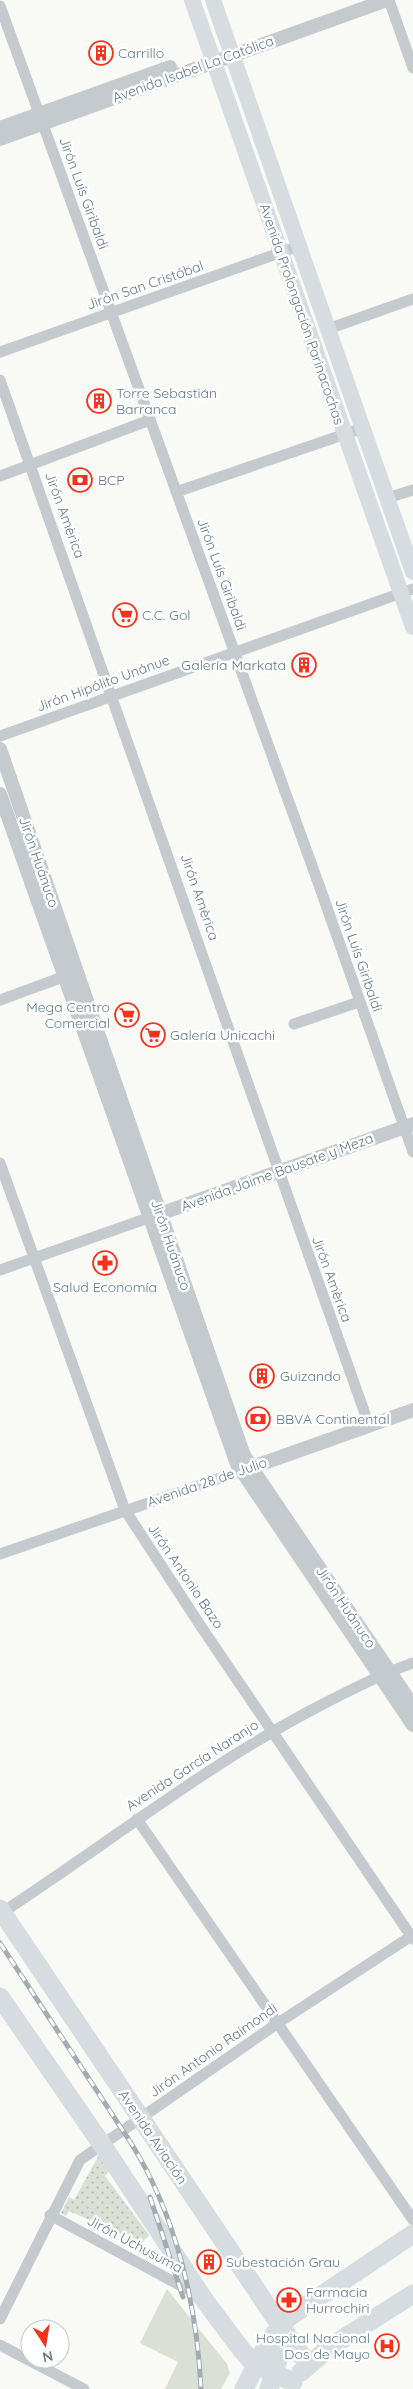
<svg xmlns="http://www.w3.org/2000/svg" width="413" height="2389" font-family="Quicksand,sans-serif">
	<defs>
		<pattern id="park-dots" width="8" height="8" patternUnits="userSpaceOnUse" patternTransform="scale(1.25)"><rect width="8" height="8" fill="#dae0d5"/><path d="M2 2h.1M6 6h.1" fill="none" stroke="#b4bbb2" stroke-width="1.8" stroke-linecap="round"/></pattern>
	</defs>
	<rect width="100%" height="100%" fill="#f9f9f6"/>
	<path fill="#dae0d5" d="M167,2289L227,2364L230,2373L221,2389H165L178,2362L140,2343Z"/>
	<path fill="url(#park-dots)" d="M99,2155L109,2171L105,2176L149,2235L142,2243L69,2211L66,2216L61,2213L69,2197L74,2200Z"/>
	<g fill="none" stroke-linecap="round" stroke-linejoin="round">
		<path stroke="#c4cacd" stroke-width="11" d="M389,0L413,68
			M0,6L319,885L413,1152
			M328,329L413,299
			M0,352L299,246
			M0,380C125,727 243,1078 369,1425
			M0,476L150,420
			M176,492L363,428
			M387,498L413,490
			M0,736L413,589
			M0,1000L71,974
			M294,1024L359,1002
			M0,1163L125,1510L202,1628L413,1939
			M0,1270L151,1217
			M0,1554L241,1471
			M137,1819L413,2220
			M0,1914C109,1843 211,1761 327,1702C355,1688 383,1673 413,1663
			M50,2215L198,2295
			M0,2319L80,2160L278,2023L413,1935
			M0,2345L84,2389"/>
		<path stroke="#c4cacd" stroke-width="14" d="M0,128L170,67
			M0,139L387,0
			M0,749L243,1453L251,1467L413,1706
			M0,794L237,1464L413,1725
			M154,1216L413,1124
			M244,1470L413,1410"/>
		<path stroke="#d6dcdf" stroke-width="16" d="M192,0L413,627
			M213,0L413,572"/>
		<path stroke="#d6dcdf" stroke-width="19" d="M0,1909L280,2325L308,2364
			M0,1997L103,2146L205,2301L241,2349L255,2365L293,2382
			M301,2372L330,2347L413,2294
			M244,2389C257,2364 268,2337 289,2317L413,2234
			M269,2389L282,2347L280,2325"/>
		<g stroke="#a2adb1" stroke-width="5">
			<path id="rail" d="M0,1943L131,2143C176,2215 197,2305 201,2389
				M150,2197L183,2297"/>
		</g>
		<use href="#rail" stroke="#fff" stroke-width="3" stroke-dasharray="9" stroke-linecap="butt"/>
	</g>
	<defs>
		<g id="building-ring" transform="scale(1.25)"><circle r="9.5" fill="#fff" stroke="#f5321b" stroke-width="1.5"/><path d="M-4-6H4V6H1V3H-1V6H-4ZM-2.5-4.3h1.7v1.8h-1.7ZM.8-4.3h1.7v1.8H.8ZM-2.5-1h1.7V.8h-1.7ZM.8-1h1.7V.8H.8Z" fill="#f5321b"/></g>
		<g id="bank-ring" transform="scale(1.25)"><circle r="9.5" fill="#fff" stroke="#f5321b" stroke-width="1.5"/><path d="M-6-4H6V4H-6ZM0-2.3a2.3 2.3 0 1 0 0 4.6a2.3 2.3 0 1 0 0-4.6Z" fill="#f5321b"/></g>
		<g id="supermarket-ring" transform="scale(1.25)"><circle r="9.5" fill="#fff" stroke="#f5321b" stroke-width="1.5"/><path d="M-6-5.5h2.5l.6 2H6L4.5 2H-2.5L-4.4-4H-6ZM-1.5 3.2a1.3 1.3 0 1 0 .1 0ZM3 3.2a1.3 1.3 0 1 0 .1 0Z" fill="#f5321b"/></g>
		<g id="pharmacy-ring" transform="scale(1.25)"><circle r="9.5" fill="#fff" stroke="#f5321b" stroke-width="1.5"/><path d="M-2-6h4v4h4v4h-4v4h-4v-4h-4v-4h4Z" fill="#f5321b"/></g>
		<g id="hospital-ring" transform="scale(1.25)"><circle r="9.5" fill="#fff" stroke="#f5321b" stroke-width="1.5"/><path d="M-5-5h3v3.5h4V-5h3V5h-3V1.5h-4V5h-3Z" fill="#f5321b"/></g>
	</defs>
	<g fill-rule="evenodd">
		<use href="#building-ring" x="101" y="53"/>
		<use href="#building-ring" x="99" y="401"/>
		<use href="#bank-ring" x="80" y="480"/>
		<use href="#supermarket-ring" x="125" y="615"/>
		<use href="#building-ring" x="304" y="665"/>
		<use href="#supermarket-ring" x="127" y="1015"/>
		<use href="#supermarket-ring" x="153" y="1035"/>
		<use href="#pharmacy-ring" x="105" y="1263"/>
		<use href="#building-ring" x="262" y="1376"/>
		<use href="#bank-ring" x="258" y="1419"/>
		<use href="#building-ring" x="209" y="2262"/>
		<use href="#pharmacy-ring" x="289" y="2300"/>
		<use href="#hospital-ring" x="387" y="2346"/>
	</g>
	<g text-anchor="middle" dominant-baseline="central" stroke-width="5" stroke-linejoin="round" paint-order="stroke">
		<g font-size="14" fill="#617a85" stroke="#fff" text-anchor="start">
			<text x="118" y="53">Carrillo</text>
			<text x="116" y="393">Torre Sebastián<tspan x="116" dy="16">Barranca</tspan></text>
			<text x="98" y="480">BCP</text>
			<text x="142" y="615">C.C. Gol</text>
			<text x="286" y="665" text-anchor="end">Galería Markata</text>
			<text x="110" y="1007" text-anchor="end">Mega Centro<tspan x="110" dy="16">Comercial</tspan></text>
			<text x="170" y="1035">Galería Unicachi</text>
			<text x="105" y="1287" text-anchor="middle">Salud Economía</text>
			<text x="280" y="1376">Guizando</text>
			<text x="276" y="1419">BBVA Continental</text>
			<text x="226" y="2262">Subestación Grau</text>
			<text x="306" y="2292">Farmacia<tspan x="306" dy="16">Hurrochiri</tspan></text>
			<text x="370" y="2338" text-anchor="end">Hospital Nacional<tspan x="370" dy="16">Dos de Mayo</tspan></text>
		</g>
		<g font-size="14" fill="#617a85" stroke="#fff">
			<text transform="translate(193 69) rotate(-20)">Avenida Isabel La Católica</text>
			<text transform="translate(84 193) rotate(70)">Jirón Luís Giribaldi</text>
			<text transform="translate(145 285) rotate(-19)">Jirón San Cristóbal</text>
			<text transform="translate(302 314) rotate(71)">Avenida Prolongación Parinacochas</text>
			<text transform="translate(65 515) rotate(70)">Jirón Amèrica</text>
			<text transform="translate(222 574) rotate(70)">Jirón Luís Giribaldi</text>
			<text transform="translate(103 683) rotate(-20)">Jirón Hipólito Unánue</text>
			<text transform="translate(39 862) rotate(71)">Jirón Huánuco</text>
			<text transform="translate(200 897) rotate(71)">Jirón Amèrica</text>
			<text transform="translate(359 955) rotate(71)">Jirón Luís Giribaldi</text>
			<text transform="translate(277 1172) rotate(-20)">Avenida Jaime Bausate y Meza</text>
			<text transform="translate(171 1245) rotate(71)">Jirón Huánuco</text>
			<text transform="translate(332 1279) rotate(70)">Jirón Amèrica</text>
			<text transform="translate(207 1482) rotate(-19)">Avenida 28 de Julio</text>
			<text transform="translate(186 1576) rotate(56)">Jirón Antonio Bazo</text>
			<text transform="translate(346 1607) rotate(56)">Jirón Huánuco</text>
			<text transform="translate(192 1765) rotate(-33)">Avenida García Naranjo</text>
			<text transform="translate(213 2050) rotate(-35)">Jirón Antonio Raimondi</text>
			<text transform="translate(153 2137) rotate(56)">Avenida Aviación</text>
			<text transform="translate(135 2244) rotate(28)">Jirón Uchusuma</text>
		</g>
	</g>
	<g transform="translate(45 2344) rotate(168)"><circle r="24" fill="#ffffff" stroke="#c0cace"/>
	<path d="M0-4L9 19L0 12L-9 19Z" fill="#f5321b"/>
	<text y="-8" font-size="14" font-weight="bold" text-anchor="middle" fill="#617a85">N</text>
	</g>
</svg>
